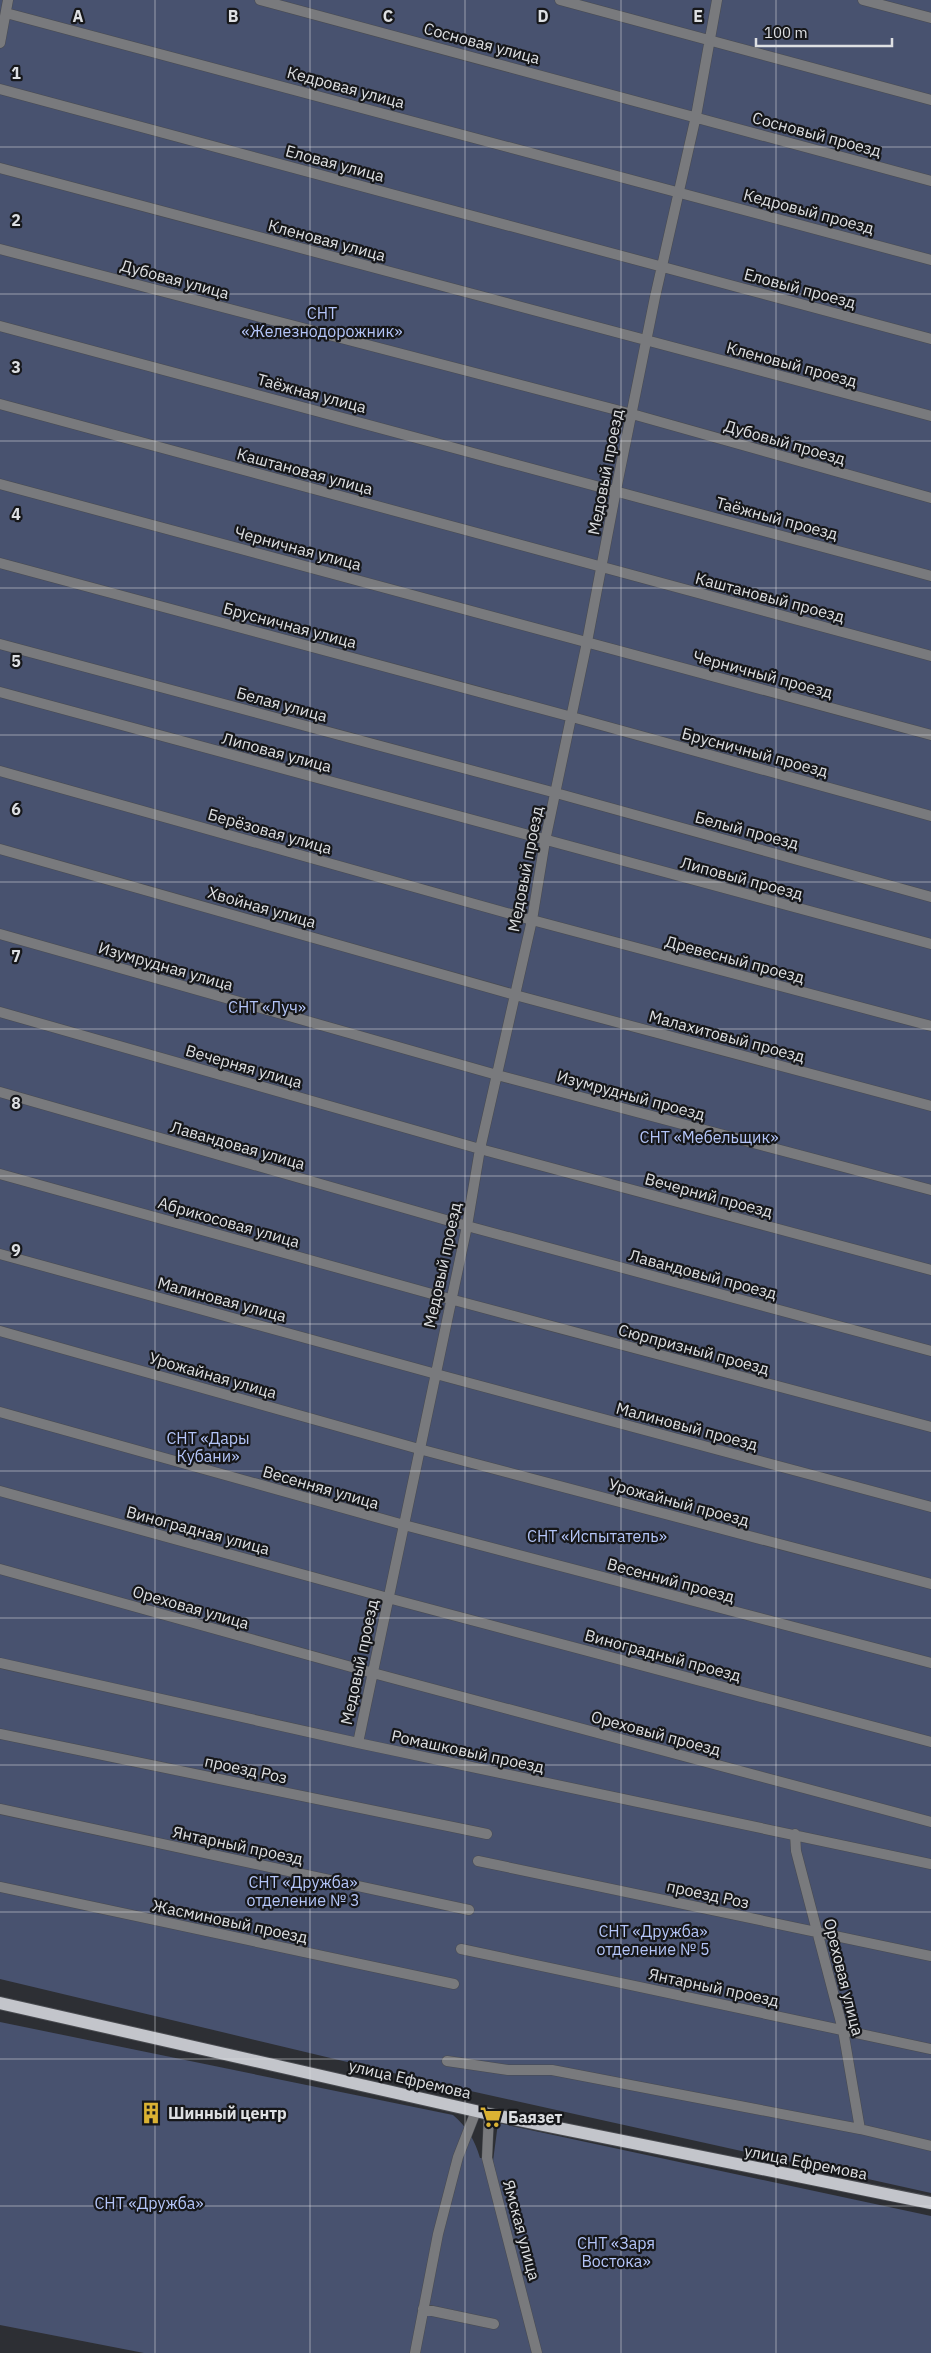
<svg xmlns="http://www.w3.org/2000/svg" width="931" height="2353" font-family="'IBM Plex Sans',sans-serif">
	<rect width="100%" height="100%" fill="#2d2f34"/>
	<path fill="#48526f" d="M0,0H931V2193L448,2086L0,1979Z
		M0,2022L453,2115C467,2127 475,2140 480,2158H485L534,2353H144L0,2325Z
		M498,2123L931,2216V2353H537L493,2161Z"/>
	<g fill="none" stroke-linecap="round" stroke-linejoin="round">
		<g stroke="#494b50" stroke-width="11">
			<path id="minor" d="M260,0L931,181
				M560,0L931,100
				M863,0L931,18
				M6,13L931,260
				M0,43L8,0
				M0,89L931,339
				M0,168L931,416
				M0,249L632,414L931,498
				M0,326L931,576
				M0,404L931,656
				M0,484L931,735
				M0,563L572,717L931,816
				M0,644L556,793L931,897
				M0,692L931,944
				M0,771L532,920L931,1026
				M0,849L515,995L931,1106
				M0,934L497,1075L931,1190
				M0,1012L480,1149L931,1270
				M0,1092L467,1226L931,1351
				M0,1174L450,1299L931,1427
				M0,1254L436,1374L931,1507
				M0,1331L419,1449L931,1584
				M0,1412L404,1525L931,1663
				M0,1491L388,1598L931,1742
				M0,1569L373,1673L931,1822
				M0,1663L358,1743L931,1864
				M0,1734L487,1834
				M358,1743L467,1226L480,1149L532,920L545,841L587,642L616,490L655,297L696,116L717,0
				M0,1809L469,1910
				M795,1834L796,1851L843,2030L860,2129
				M478,1861L931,1956
				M0,1887L454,1984
				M461,1949L931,2049
				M447,2061L508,2070H552L860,2129L931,2146
				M423,2309L494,2324
				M415,2353L438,2234L458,2157L476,2111"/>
		</g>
		<g stroke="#494b50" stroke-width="11">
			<path id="tertiary" d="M489,2114L487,2158L537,2353"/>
		</g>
		<g stroke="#494b50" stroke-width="14">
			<path id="primary" d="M0,2003L489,2114L931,2203"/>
		</g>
		<use href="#minor" stroke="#797a7d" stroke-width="10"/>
		<use href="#tertiary" stroke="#797a7d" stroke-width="10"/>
		<use href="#primary" stroke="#c3c5cb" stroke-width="12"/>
	</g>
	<path fill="none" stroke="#dee0e3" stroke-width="1" stroke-opacity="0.55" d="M155,0V2353M310,0V2353M465,0V2353M621,0V2353M776,0V2353M0,147H931M0,294H931M0,441H931M0,588H931M0,735H931M0,882H931M0,1029H931M0,1176H931M0,1324H931M0,1471H931M0,1618H931M0,1765H931M0,1912H931M0,2059H931M0,2206H931"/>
	<defs>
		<g id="building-bare" transform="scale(1.725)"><path d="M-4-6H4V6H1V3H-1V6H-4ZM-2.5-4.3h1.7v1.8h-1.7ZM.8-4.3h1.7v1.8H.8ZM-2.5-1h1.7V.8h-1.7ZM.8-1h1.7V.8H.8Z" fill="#dbb233" stroke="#16171a" stroke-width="2.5" paint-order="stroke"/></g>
		<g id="supermarket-bare" transform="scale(1.725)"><path d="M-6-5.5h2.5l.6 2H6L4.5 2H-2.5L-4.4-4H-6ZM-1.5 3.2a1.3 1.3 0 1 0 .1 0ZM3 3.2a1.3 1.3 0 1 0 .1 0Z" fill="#dbb233" stroke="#16171a" stroke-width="2.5" paint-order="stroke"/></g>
	</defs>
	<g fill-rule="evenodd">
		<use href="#building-bare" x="151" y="2113"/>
		<use href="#supermarket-bare" x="491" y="2117"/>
	</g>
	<g text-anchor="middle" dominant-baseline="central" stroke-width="4.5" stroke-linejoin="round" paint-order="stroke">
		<g font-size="16" fill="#dee0e3" stroke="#16171a">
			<text transform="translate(482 43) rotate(15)">Сосновая улица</text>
			<text transform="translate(346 87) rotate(15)">Кедровая улица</text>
			<text transform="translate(817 134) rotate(15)">Сосновый проезд</text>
			<text transform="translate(335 163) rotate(15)">Еловая улица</text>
			<text transform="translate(809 211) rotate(15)">Кедровый проезд</text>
			<text transform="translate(327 240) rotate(15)">Кленовая улица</text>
			<text transform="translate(175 279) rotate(15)">Дубовая улица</text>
			<text transform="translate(800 288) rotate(15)">Еловый проезд</text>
			<text transform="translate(792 364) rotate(15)">Кленовый проезд</text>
			<text transform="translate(312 393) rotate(15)">Таёжная улица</text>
			<text transform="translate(785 442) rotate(16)">Дубовый проезд</text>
			<text transform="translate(305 471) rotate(15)">Каштановая улица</text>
			<text transform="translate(605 472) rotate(-79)">Медовый проезд</text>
			<text transform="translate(777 518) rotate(15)">Таёжный проезд</text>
			<text transform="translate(298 548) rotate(15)">Черничная улица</text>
			<text transform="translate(770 597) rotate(15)">Каштановый проезд</text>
			<text transform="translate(290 625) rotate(15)">Брусничная улица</text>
			<text transform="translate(763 674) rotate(15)">Черничный проезд</text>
			<text transform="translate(282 704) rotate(15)">Белая улица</text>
			<text transform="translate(277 752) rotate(15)">Липовая улица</text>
			<text transform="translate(755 752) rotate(15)">Брусничный проезд</text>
			<text transform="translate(747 830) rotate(15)">Белый проезд</text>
			<text transform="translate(270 831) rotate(16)">Берёзовая улица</text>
			<text transform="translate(525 869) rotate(-79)">Медовый проезд</text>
			<text transform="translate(742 878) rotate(15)">Липовый проезд</text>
			<text transform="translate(262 907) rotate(16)">Хвойная улица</text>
			<text transform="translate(735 959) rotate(15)">Древесный проезд</text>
			<text transform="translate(166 966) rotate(16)">Изумрудная улица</text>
			<text transform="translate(727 1036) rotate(15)">Малахитовый проезд</text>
			<text transform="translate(244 1066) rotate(16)">Вечерняя улица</text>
			<text transform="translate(631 1095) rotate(15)">Изумрудный проезд</text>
			<text transform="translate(238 1145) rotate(16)">Лавандовая улица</text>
			<text transform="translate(709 1195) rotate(15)">Вечерний проезд</text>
			<text transform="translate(229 1222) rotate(16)">Абрикосовая улица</text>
			<text transform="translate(442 1265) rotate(-78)">Медовый проезд</text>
			<text transform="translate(703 1274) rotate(15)">Лавандовый проезд</text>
			<text transform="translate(222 1299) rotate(15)">Малиновая улица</text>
			<text transform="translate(694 1349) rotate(15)">Сюрпризный проезд</text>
			<text transform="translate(213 1375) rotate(16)">Урожайная улица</text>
			<text transform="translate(687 1426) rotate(15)">Малиновый проезд</text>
			<text transform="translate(321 1487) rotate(16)">Весенняя улица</text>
			<text transform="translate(679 1502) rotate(15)">Урожайный проезд</text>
			<text transform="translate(198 1530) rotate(15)">Виноградная улица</text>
			<text transform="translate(671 1580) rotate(15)">Весенний проезд</text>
			<text transform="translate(191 1607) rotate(16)">Ореховая улица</text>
			<text transform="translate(663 1655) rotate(15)">Виноградный проезд</text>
			<text transform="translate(359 1662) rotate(-78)">Медовый проезд</text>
			<text transform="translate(656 1733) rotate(15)">Ореховый проезд</text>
			<text transform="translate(468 1751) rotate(12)">Ромашковый проезд</text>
			<text transform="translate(246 1769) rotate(12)">проезд Роз</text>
			<text transform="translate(238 1845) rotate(12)">Янтарный проезд</text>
			<text transform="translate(708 1894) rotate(12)">проезд Роз</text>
			<text transform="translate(230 1921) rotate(12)">Жасминовый проезд</text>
			<text transform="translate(844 1977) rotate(76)">Ореховая улица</text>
			<text transform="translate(714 1987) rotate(12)">Янтарный проезд</text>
			<text transform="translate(410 2079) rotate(13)">улица Ефремова</text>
			<text transform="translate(806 2162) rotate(11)">улица Ефремова</text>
			<text transform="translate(522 2230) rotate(75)">Ямская улица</text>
		</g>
		<g font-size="16" fill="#b4c5f8" stroke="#16171a">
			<text x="322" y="313">СНТ<tspan x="322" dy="18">«Железнодорожник»</tspan></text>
			<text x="267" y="1007">СНТ «Луч»</text>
			<text x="709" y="1137">СНТ «Мебельщик»</text>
			<text x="208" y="1438">СНТ «Дары<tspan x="208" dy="18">Кубани»</tspan></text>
			<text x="597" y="1536">СНТ «Испытатель»</text>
			<text x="303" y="1882">СНТ «Дружба»<tspan x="303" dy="18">отделение № 3</tspan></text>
			<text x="653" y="1931">СНТ «Дружба»<tspan x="653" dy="18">отделение № 5</tspan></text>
			<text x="149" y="2203">СНТ «Дружба»</text>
			<text x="616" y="2243">СНТ «Заря<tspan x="616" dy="18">Востока»</tspan></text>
		</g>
		<g font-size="16" font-weight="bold" fill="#dee0e3" stroke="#16171a" text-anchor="start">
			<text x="168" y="2113">Шинный центр</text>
			<text x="508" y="2117">Баязет</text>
		</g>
	</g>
	<g font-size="16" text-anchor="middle" font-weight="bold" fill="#dee0e3" stroke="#16171a" stroke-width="4.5" stroke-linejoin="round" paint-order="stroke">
		<text x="78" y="22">A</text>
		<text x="233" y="22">B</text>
		<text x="388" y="22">C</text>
		<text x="543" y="22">D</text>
		<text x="698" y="22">E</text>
		<text x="16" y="79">1</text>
		<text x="16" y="226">2</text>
		<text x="16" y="373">3</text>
		<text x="16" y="520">4</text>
		<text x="16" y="667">5</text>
		<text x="16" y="815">6</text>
		<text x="16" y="962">7</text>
		<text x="16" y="1109">8</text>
		<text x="16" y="1256">9</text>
	</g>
	<path d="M756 38v8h136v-8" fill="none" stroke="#dee0e3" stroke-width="2.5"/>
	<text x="764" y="38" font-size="15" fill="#dee0e3" stroke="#16171a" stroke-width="4" paint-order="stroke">100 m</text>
</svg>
